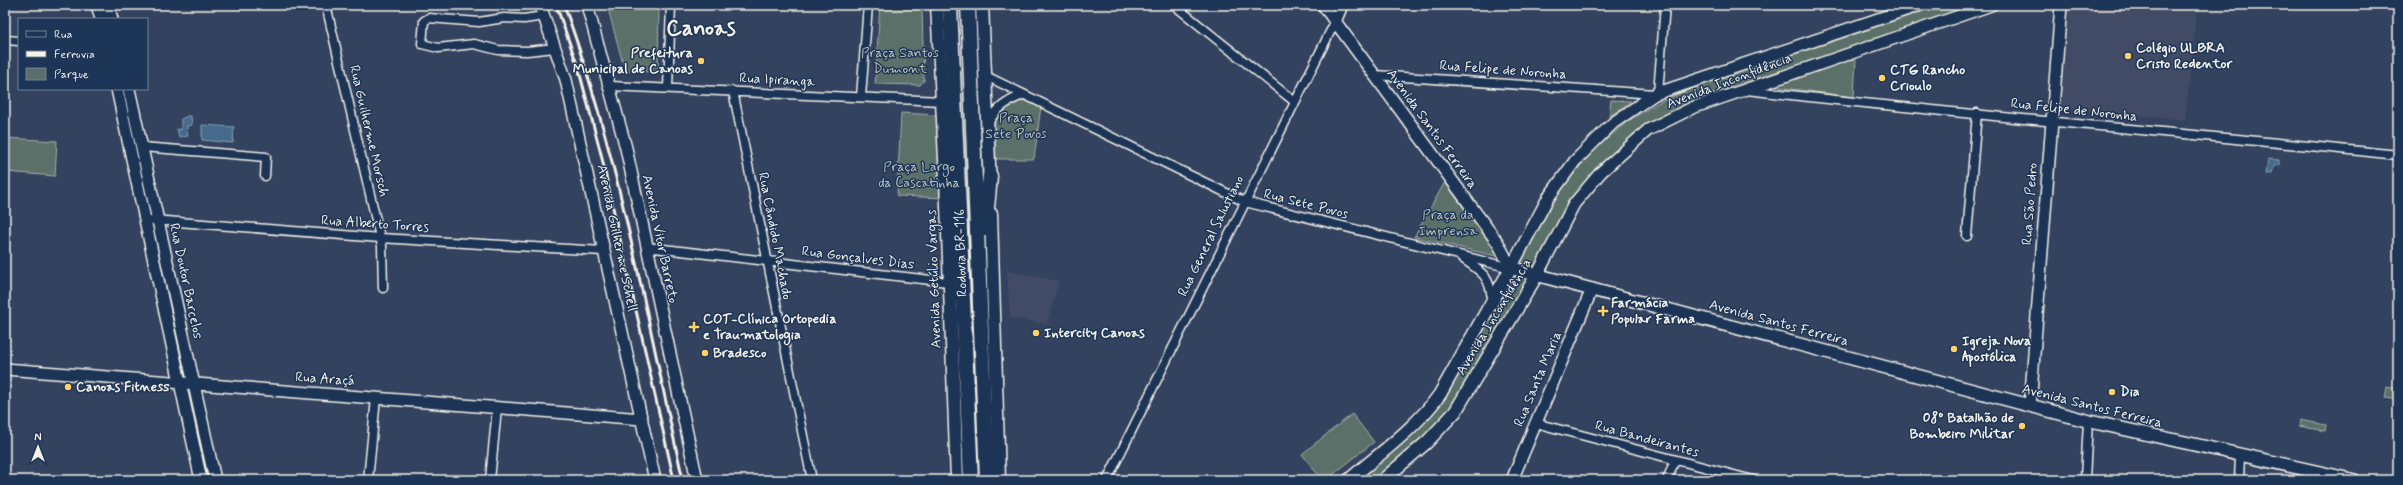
<svg xmlns="http://www.w3.org/2000/svg" width="2403" height="485" font-family="Mynerve,sans-serif">
	<rect width="100%" height="100%" fill="#33425f"/>
	<filter id="ink" filterUnits="userSpaceOnUse"><feTurbulence type="fractalNoise" baseFrequency=".025" numOctaves="2"/><feDisplacementMap in="SourceGraphic" scale="8" xChannelSelector="R" yChannelSelector="G"/><feConvolveMatrix kernelMatrix="1 2 1 2 8 2 1 2 1" color-interpolation-filters="sRGB"/></filter>
	<g filter="url(#ink)">
		<path fill="#424c65" d="M2068,5H2197L2185,120L2060,108Z
			M1007,271L1059,281L1047,324L1010,318Z"/>
		<path fill="#5b6f6a" stroke="#a8b0a9" d="M607,5H659L658,72L625,71Z
			M880,5L922,7L924,81L920,85L875,84Z
			M1941,5H1981L1693,104L1597,170L1541,258L1454,407L1425,439L1377,480H1357L1441,399L1560,191L1591,152L1628,121L1661,101L1688,90Z
			M1856,57L1854,97L1769,86Z
			M1022,98L1041,106L1034,159H996L994,120L1000,111Z
			M1611,100L1631,101L1609,117Z
			M901,113L938,115L943,198L897,196Z
			M5,138L57,141L55,176L5,172Z
			M1445,182L1500,257L1414,237Z
			M2387,387L2398,389V400L2385,398Z
			M1352,414L1374,442L1326,480H1322L1302,454Z
			M2300,420L2326,425L2325,431L2299,426Z"/>
		<path fill="#446b8c" stroke="#8aa1b1" d="M187,116H191L192,125L187,126L188,136L179,137L177,129L181,130V119Z
			M202,125L234,127L233,143L202,140Z
			M2268,159L2279,160V165L2274,166L2272,174H2266Z"/>
		<g fill="none" stroke-linecap="round" stroke-linejoin="round">
			<g stroke="#f4f1e8" stroke-width="11">
				<path id="street" d="M326,5L382,246L383,288
					M1174,5L1295,102
					M544,16L524,19L504,18L479,22L429,18L424,21L422,44L438,48L474,44L498,50L527,51L555,48
					M5,40L19,41
					M1374,75L1655,94
					M986,76L1245,202L1511,268
					M610,86L942,101
					M668,88L671,5
					M1747,90C1964,116 2181,132 2398,155
					M733,91L812,480
					M1658,93L1665,5
					M861,97L868,5
					M988,123C997,108 1007,101 1023,95
					M142,147L266,157L265,176
					M153,220L380,238L603,251
					M1967,236L1977,113
					M646,247L948,282
					M1462,258C1481,272 1490,275 1492,300
					M1535,423L1753,480
					M368,480L376,398
					M490,480L497,408
					M1107,480L1335,22
					M1667,480L1675,460
					M2085,480L2088,421
					M2239,480L2240,456"/>
			</g>
			<g stroke="#f4f1e8" stroke-width="14">
				<path id="secondary" d="M97,5L101,19
					M108,5L112,19
					M540,5L566,80L655,480
					M587,5L626,148L697,480
					M1323,5L1498,243L1511,268
					M1335,22L1342,5
					M117,89L201,480
					M129,89L215,480
					M1511,268L1548,198L1575,161L1613,123L1655,94L1920,5
					M1537,275L1574,204L1601,172L1648,130L1692,108L1991,5
					M5,369L642,419
					M2030,406L2061,5
					M1512,480L1592,289"/>
			</g>
			<g stroke="#f4f1e8" stroke-width="15">
				<path id="primary" d="M937,5L946,178L957,480
					M982,5L990,186
					M991,214L999,480
					M1349,480C1380,453 1416,428 1440,394L1511,268L2088,421L2354,480
					M1383,480L1427,442L1455,412L1537,275"/>
			</g>
			<g stroke="#f4f1e8" stroke-width="17">
				<path id="highway" d="M950,5L971,480
					M968,5L987,480
					M946,178L953,209
					M985,229L990,176"/>
			</g>
			<use href="#street" stroke="#1d3557" stroke-width="8"/>
			<use href="#secondary" stroke="#1d3557" stroke-width="11"/>
			<use href="#primary" stroke="#1d3557" stroke-width="12"/>
			<use href="#highway" stroke="#1d3557" stroke-width="14"/>
			<path stroke="#f4f1e8" stroke-width="3" d="M556,5L578,67L601,154L674,480
				M564,5C620,158 647,321 683,480"/>
		</g>
	</g>
	<g fill="#ffd166" stroke="#1d3557" stroke-width="1.5">
		<circle cx="2128" cy="56" r="4"/>
		<circle cx="701" cy="61" r="4"/>
		<circle cx="1882" cy="78" r="4"/>
		<path d="M1601 305h4v4h4v4h-4v4h-4v-4h-4v-4h4z"/>
		<path d="M692 321h4v4h4v4h-4v4h-4v-4h-4v-4h4z"/>
		<circle cx="1036" cy="333" r="4"/>
		<circle cx="1954" cy="349" r="4"/>
		<circle cx="705" cy="353" r="4"/>
		<circle cx="68" cy="387" r="4"/>
		<circle cx="2112" cy="392" r="4"/>
		<circle cx="2022" cy="426" r="4"/>
	</g>
	<g text-anchor="middle" dominant-baseline="central" stroke-width="3" stroke-linejoin="round" paint-order="stroke">
		<g font-size="14" font-weight="bold" fill="#f4f1e8" stroke="#1d3557" text-anchor="start">
			<text x="2136" y="48">Colégio ULBRA<tspan x="2136" dy="16">Cristo Redentor</tspan></text>
			<text x="693" y="53" text-anchor="end">Prefeitura<tspan x="693" dy="16">Municipal de Canoas</tspan></text>
			<text x="1890" y="70">CTG Rancho<tspan x="1890" dy="16">Crioulo</tspan></text>
			<text x="1611" y="303">Farmácia<tspan x="1611" dy="16">Popular Farma</tspan></text>
			<text x="703" y="319">COT-Clínica Ortopedia<tspan x="703" dy="16">e Traumatologia</tspan></text>
			<text x="1044" y="333">Intercity Canoas</text>
			<text x="1962" y="341">Igreja Nova<tspan x="1962" dy="16">Apostólica</tspan></text>
			<text x="713" y="353">Bradesco</text>
			<text x="76" y="387">Canoas Fitness</text>
			<text x="2120" y="392">Dia</text>
			<text x="2014" y="418" text-anchor="end">08º Batalhão de<tspan x="2014" dy="16">Bombeiro Militar</tspan></text>
		</g>
		<g font-size="14" fill="#bec4bc" stroke="#1d3557">
			<text x="900" y="53">Praça Santos<tspan x="900" dy="16">Dumont</tspan></text>
			<text x="1016" y="118">Praça<tspan x="1016" dy="16">Sete Povos</tspan></text>
			<text x="919" y="167">Praça Largo<tspan x="919" dy="16">da Cascatinha</tspan></text>
			<text x="1448" y="215">Praça da<tspan x="1448" dy="16">Imprensa</tspan></text>
		</g>
		<g font-size="14" fill="#f4f1e8" stroke="#1d3557">
			<text transform="translate(1503 70) rotate(4)">Rua Felipe de Noronha</text>
			<text transform="translate(777 80) rotate(3)">Rua Ipiranga</text>
			<text transform="translate(1729 81) rotate(-21)">Avenida Inconfidência</text>
			<text transform="translate(2074 110) rotate(6)">Rua Felipe de Noronha</text>
			<text transform="translate(1432 129) rotate(54)">Avenida Santos Ferreira</text>
			<text transform="translate(369 131) rotate(77)">Rua Guilherme Morsch</text>
			<text transform="translate(1306 204) rotate(14)">Rua Sete Povos</text>
			<text transform="translate(2030 204) rotate(-86)">Rua São Pedro</text>
			<text transform="translate(375 224) rotate(4)">Rua Alberto Torres</text>
			<text transform="translate(775 236) rotate(79)">Rua Cândido Machado</text>
			<text transform="translate(1211 236) rotate(-64)">Rua General Salustiano</text>
			<text transform="translate(617 238) rotate(78)">Avenida Guilherme Schell</text>
			<text transform="translate(660 239) rotate(78)">Avenida Vitor Barreto</text>
			<text transform="translate(961 253) rotate(-92)">Rodovia BR-116</text>
			<text transform="translate(858 258) rotate(7)">Rua Gonçalves Dias</text>
			<text transform="translate(934 279) rotate(-92)">Avenida Getúlio Vargas</text>
			<text transform="translate(186 281) rotate(78)">Rua Doutor Barcelos</text>
			<text transform="translate(1494 317) rotate(-59)">Avenida Inconfidência</text>
			<text transform="translate(1779 323) rotate(15)">Avenida Santos Ferreira</text>
			<text transform="translate(325 379) rotate(4)">Rua Araçá</text>
			<text transform="translate(1538 379) rotate(-67)">Rua Santa Maria</text>
			<text transform="translate(2092 406) rotate(14)">Avenida Santos Ferreira</text>
			<text transform="translate(1647 439) rotate(15)">Rua Bandeirantes</text>
		</g>
		<g font-size="22" font-weight="bold" fill="#f4f1e8" stroke="#1d3557">
			<text x="701" y="29">Canoas</text>
		</g>
	</g>
	<rect width="2403" height="485" fill="none" stroke="#1d3557" stroke-width="20"/>
	<rect x="10" y="10" width="2383" height="465" fill="none" stroke="#f4f1e8" stroke-width="1.5" filter="url(#ink)"/>
	<rect x="18" y="18" width="130" height="72" fill="#1d3557" stroke="#738091"/>
	<rect x="26" y="31" width="20" height="6" fill="#1d3557" stroke="#738091"/>
	<text x="54" y="38" font-size="12" fill="#f4f1e8">Rua</text>
	<rect x="26" y="51" width="20" height="6" fill="#f4f1e8" stroke="#738091"/>
	<text x="54" y="58" font-size="12" fill="#f4f1e8">Ferrovia</text>
	<rect x="26" y="68" width="20" height="12" fill="#5b6f6a" stroke="#738091"/>
	<text x="54" y="78" font-size="12" fill="#f4f1e8">Parque</text>
	<g transform="translate(38 447)" stroke="#1d3557" stroke-width="3" paint-order="stroke">
	<path d="M0-3L7 15L0 10L-7 15Z" fill="#f4f1e8"/>
	<text y="-6" font-size="11" font-weight="bold" text-anchor="middle" fill="#f4f1e8">N</text>
	</g>
</svg>
